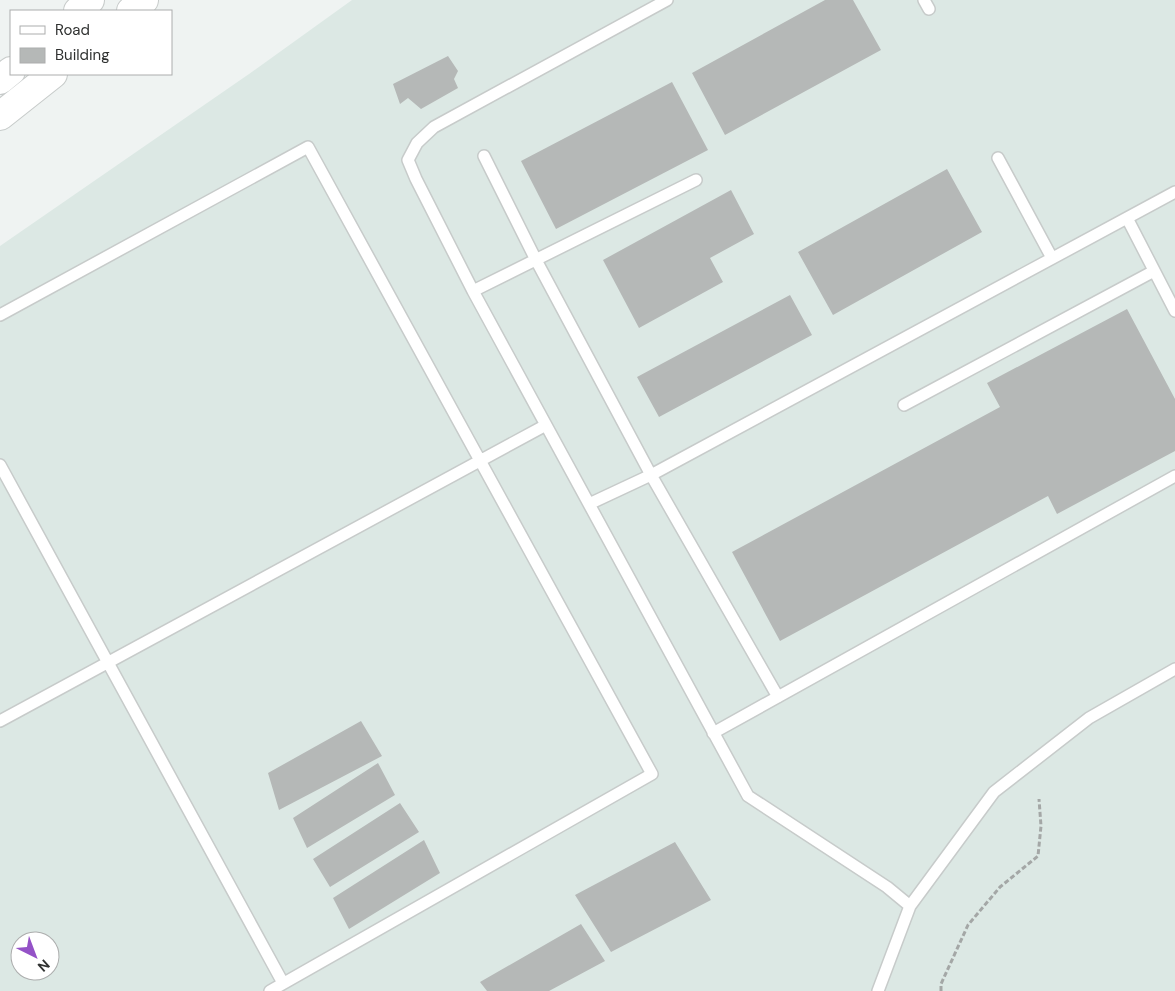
<svg xmlns="http://www.w3.org/2000/svg" width="1175" height="991" font-family="'DM Sans',sans-serif">
	<rect width="100%" height="100%" fill="#eff3f2"/>
	<path fill="#dce8e4" fill-rule="evenodd" d="M352,0H1175V991H0V246L249,74ZM20,941H50V971H20Z"/>
	<path fill="#b5b8b7" d="M825,0H853L881,50L725,135L692,73Z
		M448,56L458,71L454,79L458,88L421,109L408,98L400,104L393,84Z
		M672,82L708,150L556,229L521,161Z
		M947,169L982,232L833,315L798,252Z
		M731,190L754,234L710,258L723,282L639,328L603,260Z
		M790,295L812,335L659,417L637,377Z
		M1127,309L1175,399V451L1057,514L1048,496L780,641L732,552L1000,407L987,383Z
		M361,721L382,756L279,810L268,773Z
		M378,763L395,795L307,848L293,818Z
		M400,803L419,832L330,887L313,859Z
		M424,840L440,873L349,929L333,898Z
		M675,842L711,900L611,952L575,895Z
		M581,924L605,961L549,991H487L480,982Z"/>
	<g fill="none" stroke-linecap="round" stroke-linejoin="round">
		<g stroke="#c7cbca" stroke-width="14">
			<path id="service" d="M667,0L434,127L417,143L408,160L416,179L473,291L748,796L887,887L910,906
				M924,0L929,9
				M484,156L536,260L651,475L778,697
				M998,158L1052,258
				M1127,218L1175,311
				M473,291L696,180
				M0,315L308,147L652,774L270,991
				M904,405L1154,271
				M0,465L283,983
				M589,504L651,475L1175,192
				M0,721L546,425
				M713,733L1175,476
				M878,991L910,906L994,792L1089,718L1175,669"/>
		</g>
		<g stroke="#c7cbca" stroke-width="30">
			<path id="secondary" d="M78,11L90,0
				M131,11L144,0
				M0,80L11,71
				M0,116L53,74"/>
		</g>
		<path stroke="#a4a7a6" stroke-width="3" stroke-dasharray="5 2.5" stroke-linecap="butt" d="M941,991V984L968,925L1000,887L1038,856L1041,826L1039,799"/>
		<use href="#service" stroke="#fff" stroke-width="11"/>
		<use href="#secondary" stroke="#fff" stroke-width="28"/>
	</g>
	<rect x="10" y="10" width="162" height="65" fill="#ffffff" stroke="#acadad"/>
	<rect x="20" y="26" width="25" height="8" fill="#ffffff" stroke="#acadad"/>
	<text x="55" y="35" font-size="15" fill="#303231">Road</text>
	<rect x="20" y="48" width="25" height="15" fill="#b5b8b7" stroke="#acadad"/>
	<text x="55" y="60" font-size="15" fill="#303231">Building</text>
	<g transform="translate(35 956) rotate(138)"><circle r="24" fill="#ffffff" stroke="#acadad"/>
	<path d="M0-4L9 19L0 12L-9 19Z" fill="#9452c7"/>
	<text y="-8" font-size="14" font-weight="bold" text-anchor="middle" fill="#303231">N</text>
	</g>
</svg>
